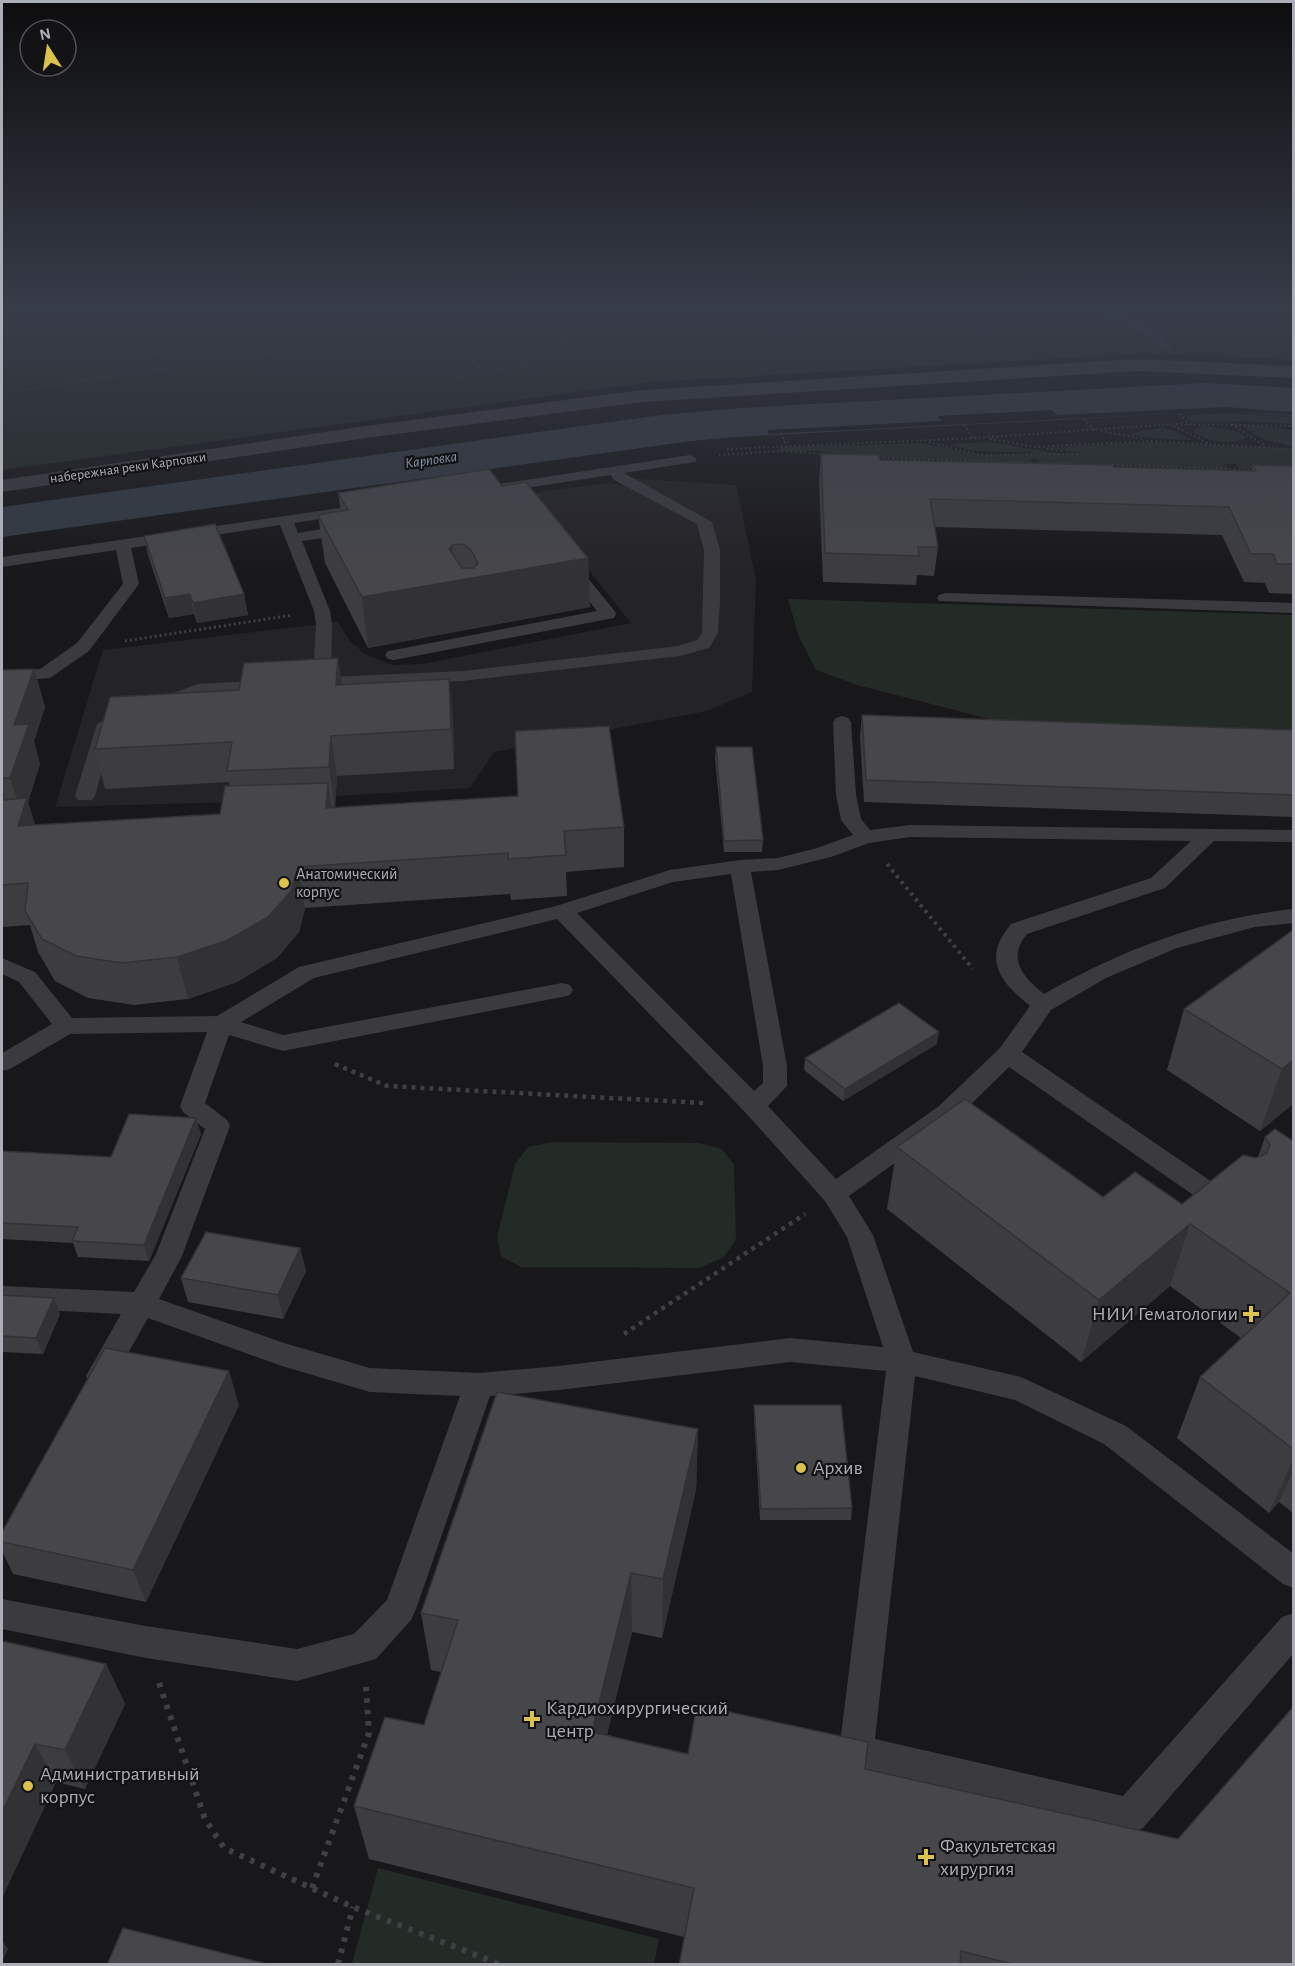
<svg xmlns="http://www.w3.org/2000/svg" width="1295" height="1966" font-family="'Alegreya Sans',sans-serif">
	<rect width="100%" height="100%" fill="#181719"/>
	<path fill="#242326" d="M637,479L736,485L756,580L752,692L707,711L494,752L470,788L237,802L55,807L103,650L338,622L350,641L365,654L392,665L422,664L631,623L530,497L539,492L609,483L621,485Z"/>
	<path fill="#242a26" d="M2,307H1293V360L1158,353L649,382L2,470Z
		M1229,413L1293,417V424L1247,421L1192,422L1185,415Z
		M1251,425L1293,430V447L1263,439L1245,428Z
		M1203,426C1216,428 1237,429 1248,438C1229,445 1212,443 1195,433L1194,430Z
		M1161,428L1173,430L1192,440L1148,438L1128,434Z
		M991,442L1062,454L1081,453L1045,448L1151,442L1293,449L1294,470L1239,469L1236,464H1226L1229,469L1038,463L1037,459H1031V463L858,457L818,451H779L780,447L922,443L980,455L1046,453L972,451L948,444Z
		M788,599L1293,615V733L1005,723L857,685L816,670L799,637Z
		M553,1142L699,1143L722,1149L734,1165L736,1240L723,1258L699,1268L521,1267L501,1256L497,1237L515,1164L528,1147Z
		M378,1868L659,1939L654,1964H352Z"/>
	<path fill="#343a42" d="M1079,307C1101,307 1142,318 1158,333C1164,339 1169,345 1174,350L1163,351C1144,325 1107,318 1079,307Z
		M1206,383L1293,388V416L1228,411L734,437L691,441L2,537V507L661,415L741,408Z"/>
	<path fill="#181719" d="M1226,407L1293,412V415L1228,411L769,434L767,430L941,421L938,416L1052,410L1057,415Z"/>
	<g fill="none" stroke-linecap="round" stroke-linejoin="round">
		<path stroke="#3f4044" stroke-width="2" stroke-dasharray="1.5 3" stroke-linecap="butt" d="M387,307L523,315L534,319L569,342
			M799,307H807
			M994,307L1006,309L1020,317L1023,327L1043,333L1056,341
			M1024,307L1051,317L1080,339
			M1138,307L1175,321L1187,332L1204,338
			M807,309L839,307L882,317L897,316L895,311L866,307
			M841,309L884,322L905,317L904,310L886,307
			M2,314L63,307
			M897,316L943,325L1023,327
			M1175,321L1212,307
			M724,323L746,307
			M2,337L68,307
			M2,338L213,359
			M1270,341L1294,330
			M851,343L884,321
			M978,344L982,327
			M506,345L504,343L523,315L524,307
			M512,346L532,370L548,377
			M461,347L467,357L486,372
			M428,348L419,335L417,325L423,316L435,307
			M313,349L363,307
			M853,353L869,347
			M474,363L448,367L460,377L526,365
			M2,393L284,351L570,342L670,332L723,323L869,347L976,344
			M1180,414L1189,425
			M1084,419L1094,430
			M1232,424L1266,447
			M964,425L973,438
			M1174,426L1208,443
			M1101,431L1144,439
			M781,433L786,445
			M990,439L1034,447L1151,441L1294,449
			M929,442L980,455L1079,454
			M727,449L976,438L1174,424L1294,426
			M1047,449L1064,452
			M719,455L781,451L843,455
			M874,458L1077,464
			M1108,465L1257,470"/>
		<path stroke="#3f4044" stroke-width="3" stroke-dasharray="2 3" stroke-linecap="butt" d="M125,641L293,615"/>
		<path stroke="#3f4044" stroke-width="4" stroke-dasharray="3 4.5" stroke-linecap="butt" d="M887,864L973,969
			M335,1064L337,1065"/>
		<path stroke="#3f4044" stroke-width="4.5" stroke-dasharray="4 5" stroke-linecap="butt" d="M335,1064L387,1086L704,1103
			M624,1334L805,1214"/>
		<path stroke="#3f4044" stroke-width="6" stroke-dasharray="4.5 7" stroke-linecap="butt" d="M159,1683L205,1819L224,1848L353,1907L499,1964
			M312,1888L369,1733L366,1685
			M338,1964L353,1907"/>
		<path fill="#3b3b3f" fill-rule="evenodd" d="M690,455L697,459L695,462L624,473L712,522L720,550V602L718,633L709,648L680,656L463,681L322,688L310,687L307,683L313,678L316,624L314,611L280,525L131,548L139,584L89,651L50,678L2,682V672L40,669L77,643L123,584L116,550L2,567V557L347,507L352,508L354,511L352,514L294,523L298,533L351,524L359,529L351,534L302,541L330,611L332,624L331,677L463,671L678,646L697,640L702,633L704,550L697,524L614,480L611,475L499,492L492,488L499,484Z
			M570,562L576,564L614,610L616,614L614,618L394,660L388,659L385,655L388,651L394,650L597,611L562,567Z
			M945,593L1294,603V613L939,601L937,598L939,595Z
			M271,680L277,681L280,685L277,689L201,694L160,709L154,708L151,704L154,700L198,684Z
			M842,716L848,718L851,722L856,795L861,819L870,830L910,825L1294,830V842L1214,841L1165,888L1027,934C1006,959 1024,978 1044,994C1121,950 1204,918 1294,909V923L1255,927L1177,948L1106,978L1051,1010L1022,1052L1237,1199L1241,1206L1237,1213L1228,1216L1219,1213L1009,1067L957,1118L849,1196L873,1235L913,1352L1021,1377L1126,1426L1294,1554V1588L1283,1584L1104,1444L1015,1400L915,1376L875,1739L1123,1796L1282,1617L1294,1613V1653L1143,1828L1130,1833L856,1769L844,1764L839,1752L886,1371L790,1362L559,1390L490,1396L416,1609L411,1620L376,1659L297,1681L146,1658L2,1629V1599L146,1626L297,1649L354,1634L387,1600L460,1396L370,1392L282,1366L148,1318L110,1385L100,1388L90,1385L86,1376L121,1314L2,1308V1286L134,1292L156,1254L205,1129L183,1112L180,1106L207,1032L70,1034L10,1069L2,1071V1053L52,1024L19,982L2,974V958L35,972L72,1018L217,1016L299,967L556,906L670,870L740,860L778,858L817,848L853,835L841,820L836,795L833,722L836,718ZM910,837L1191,841L1151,878L1011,924C982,959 999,981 1030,1006L1000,1048L939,1106L836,1179L768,1106L787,1086V1066L751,872L778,870L831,857L869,843ZM731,874L763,1066V1083L754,1091L577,913L673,882ZM557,919L744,1111L825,1201L847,1237L883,1347L790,1338L559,1366L479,1373L370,1368L284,1343L159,1299L182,1256L230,1126L227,1120L205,1103L229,1035L283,1051L562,997L570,995L573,990L570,985L562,983L283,1035L241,1022L314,978Z
			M105,721L112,723L114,727L95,796L92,800H78L75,796L96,727L98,723Z"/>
		<path fill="#3b3b3f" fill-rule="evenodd" d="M1137,359L1294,366V378L1137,371L643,402L366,438L2,492V480L366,426L643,390Z"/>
	</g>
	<path fill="#3d3d40" d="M821,454L879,460L1252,471L1253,465L1293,466V594L1269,593L1265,583L1244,582L1222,535L935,527L938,547L934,576L917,575L916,585L823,582L819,481Z
		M502,486L588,558L590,607L368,648L325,563L318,515L341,512L338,493Z
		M144,536L244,594L248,615L197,623L194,614L169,618L148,555Z
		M34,669L45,707L34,741L40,764L28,802L35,825L220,814L230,786L229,782L105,789L95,749L342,685L453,718L454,769L337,776L335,807L624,827V867L566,872L567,896L511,900L510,894L305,908L299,932L277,958L237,982L188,999L134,1005L88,998L55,981L38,952L30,925L2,927V670Z
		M862,715L1293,730V817L864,802L860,737Z
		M716,747L763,840L762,852H724L715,758Z
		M1293,930V1104L1260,1131L1167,1070L1184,1009Z
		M937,1044L843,1101L804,1070L805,1058Z
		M201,1134L149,1261L78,1257L73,1243L2,1239V1151L111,1157Z
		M1265,1137L1293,1141V1513L1279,1502L1269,1513L1177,1438L1200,1377L1241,1338L1170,1286L1081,1362L887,1209L897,1147L1103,1197L1182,1204L1258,1157Z
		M300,1248L306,1271L283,1319L188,1302L181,1278Z
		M2,1295L60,1314L43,1354L2,1352Z
		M239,1405L146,1602L13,1574L2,1551V1532Z
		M754,1405L852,1508L851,1520H760L754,1417Z
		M698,1429L696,1490L662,1638L632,1632L607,1735L688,1754L865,1769L1293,1965H679L684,1937L369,1859L354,1806L424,1725L441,1672L431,1670L421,1613Z
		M2,1641L106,1664L125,1704L85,1789L56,1782L2,1898Z"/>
	<path fill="#323234" d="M452,545L455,581L588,558L590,607L368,648L362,597L449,549Z
		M190,594L194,614L169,618L165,598Z
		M244,594L248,615L197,623L193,603Z
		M338,658L344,697L336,685Z
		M34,669L45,707L34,741L40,764L28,802L39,839L18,826L22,815L10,778L14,725Z
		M449,679L453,718L454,769L451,729Z
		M331,736L337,776L335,808L329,767Z
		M328,783L334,823L326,808Z
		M298,867L305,908L299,932L277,958L237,982L188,999L177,957Z
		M939,1032L937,1044L843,1101L845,1089Z
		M1293,1060V1104L1260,1131L1282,1069Z
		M196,1118L201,1134L149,1261L144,1245Z
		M1190,1224L1170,1286L1081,1362L1099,1300Z
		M300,1248L306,1271L283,1319L278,1295Z
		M54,1298L60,1314L43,1354L36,1338Z
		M229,1371L239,1405L146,1602L133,1570Z
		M698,1429L696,1490L662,1638L663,1579Z
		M1293,1460V1471L1279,1502L1269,1513Z
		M631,1573L632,1632L594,1787L592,1732Z
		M106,1664L125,1704L85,1789L65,1750Z
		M35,1744L56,1782L2,1898V1812Z
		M2,1940L8,1949L2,1962Z"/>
	<path fill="#47474b" stroke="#323234" stroke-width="1.5" fill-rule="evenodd" d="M821,454L878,455L879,460L1112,465L1113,467L1256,471L1253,465L1293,466V564H1277L1273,554H1251L1229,507L930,499L938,547H918L919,556L825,553Z
		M489,469L502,486L526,482L588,558L362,597L318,515L348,510L338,493ZM463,544L471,550L478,563L474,568H462L449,549L452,545Z
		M215,524L244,594L193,603L190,594L165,598L144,536Z
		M338,658L336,685L449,679L451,729L331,736L329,767L227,771L232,742L95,749L110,697L239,690L244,663Z
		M34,669L14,725L29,724L10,778H2V670Z
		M862,715L1293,730V795L866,780Z
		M609,726L624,827L564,831L566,855L508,859V853L298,867L291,891L268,917L228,940L177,957L122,963L76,956L42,939L25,911L28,883L2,885V794H4L3,800L27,798L18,826L220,814L225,786L328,783L326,808L518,796L515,731Z
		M716,747H752L763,840L724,841Z
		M1293,930V1060L1282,1069L1184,1009Z
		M899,1003L939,1032L845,1089L805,1058Z
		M965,1099L1103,1197L1135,1172L1182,1204L1243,1155L1255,1158L1266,1154L1270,1145L1265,1137L1275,1129L1293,1141V1449L1200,1377L1290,1293L1190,1224L1099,1300L897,1147Z
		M129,1114L196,1118L144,1245L72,1241L78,1227L2,1223V1151L111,1157Z
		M206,1232L300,1248L278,1295L181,1278Z
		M2,1295L54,1298L36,1338L2,1336Z
		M105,1348L229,1371L133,1570L2,1542V1532Z
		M497,1392L698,1429L663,1579L631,1573L592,1732L688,1754L697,1705L868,1742L865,1769L1178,1839L1293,1707V1965H1016L961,1951L960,1965H679L694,1888L354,1806L385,1717L424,1725L458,1620L421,1613Z
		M754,1405H841L852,1508L761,1509Z
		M2,1641L106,1664L65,1750L35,1744L2,1812Z
		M123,1928L271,1965H107Z"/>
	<linearGradient id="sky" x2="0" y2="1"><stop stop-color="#0d0d0e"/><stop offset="0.53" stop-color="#373c49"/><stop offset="1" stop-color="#373c49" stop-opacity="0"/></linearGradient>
	<rect width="1295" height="582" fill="url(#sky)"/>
	<g fill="#dbc24d" stroke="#131214" stroke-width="2">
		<circle cx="284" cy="883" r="6"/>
		<path d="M1248 1305h6v6h6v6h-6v6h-6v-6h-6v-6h6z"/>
		<circle cx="801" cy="1468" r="6"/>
		<path d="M529 1710h6v6h6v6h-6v6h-6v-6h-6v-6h6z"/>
		<circle cx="28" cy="1786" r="6"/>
		<path d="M923 1848h6v6h6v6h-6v6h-6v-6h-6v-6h6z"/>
	</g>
	<g text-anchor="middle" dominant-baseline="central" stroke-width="4.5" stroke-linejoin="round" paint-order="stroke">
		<g font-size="14" fill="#abadb7" stroke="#131214">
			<text transform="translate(128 468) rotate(-8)">набережная реки Карповки</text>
		</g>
		<g font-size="15" font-style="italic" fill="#8795ad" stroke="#131214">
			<text transform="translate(431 460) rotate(-8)">Карповка</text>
		</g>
		<g font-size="16" fill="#abadb7" stroke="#131214" text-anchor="start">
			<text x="296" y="874">Анатомический<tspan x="296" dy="18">корпус</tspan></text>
		</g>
		<g font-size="20" fill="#abadb7" stroke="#131214" text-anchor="start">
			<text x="1238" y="1314" text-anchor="end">НИИ Гематологии</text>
			<text x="813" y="1468">Архив</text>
			<text x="546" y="1708">Кардиохирургический<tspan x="546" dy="23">центр</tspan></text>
			<text x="40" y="1774">Административный<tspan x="40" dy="23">корпус</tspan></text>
			<text x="940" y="1846">Факультетская<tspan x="940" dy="23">хирургия</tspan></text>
		</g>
	</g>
	<rect width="1295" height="1966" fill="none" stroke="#abadb7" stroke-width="6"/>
	<g transform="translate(48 48) rotate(348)"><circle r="28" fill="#131214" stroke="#505055" stroke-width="1.5"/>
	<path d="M0-4.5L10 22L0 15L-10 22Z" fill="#dbc24d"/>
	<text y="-9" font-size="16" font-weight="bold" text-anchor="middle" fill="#abadb7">N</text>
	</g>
</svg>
